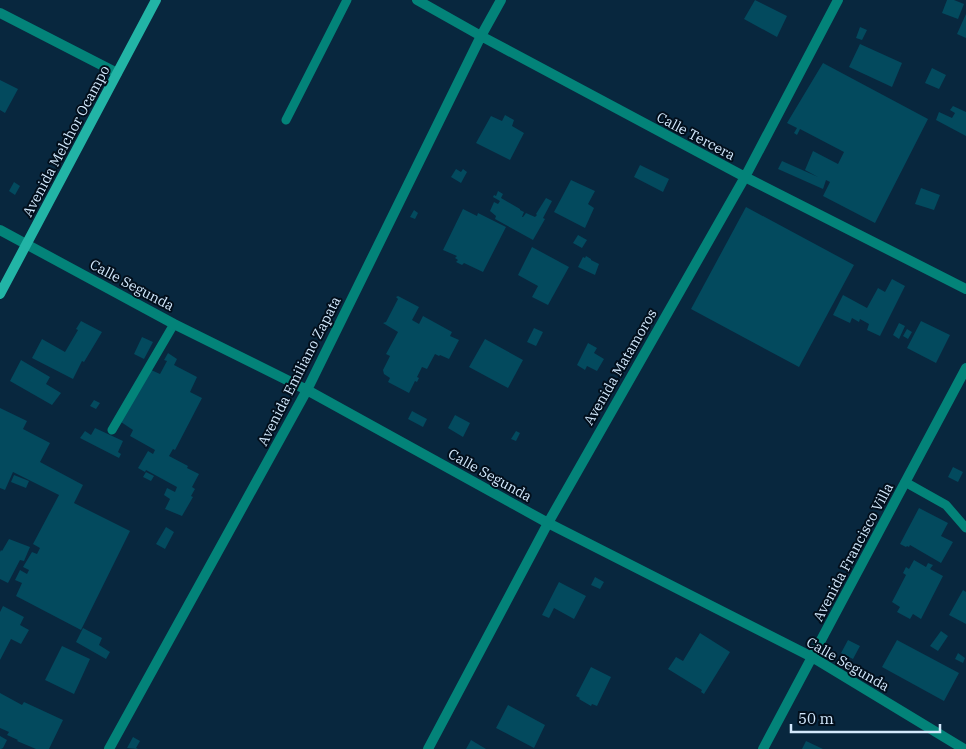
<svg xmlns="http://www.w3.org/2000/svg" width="966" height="749" font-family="'IBM Plex Serif',serif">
	<rect width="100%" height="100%" fill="#08273e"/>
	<path fill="#034a5e" d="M755,0L787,16L777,37L744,19Z
		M947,0H954L964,4L958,19L942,13Z
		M966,14V38L957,34Z
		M860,27L867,30L862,40L856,38Z
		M860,44L902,63L892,87L849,67Z
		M823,63L928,119L875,223L823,196L830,182L826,180L823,189L778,169L782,161L818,177L805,170L813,151L838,164L844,152L800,129L797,135L794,133L797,128L787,123Z
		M932,68L946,75L939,89L925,83Z
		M0,80L18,89L5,113L0,110Z
		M953,106L966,112V136L936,120L939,112L952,118L955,113L950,110Z
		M505,115L514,120L512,126L524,133L510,160L476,143L491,116L502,121Z
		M640,165L669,179L663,192L634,177Z
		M456,169L461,172L463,169L467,172L461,183L451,177Z
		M571,180L595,191L588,204L594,208L585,228L554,212Z
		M14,182L20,186L15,195L9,191Z
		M921,188L940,195L934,210L915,204Z
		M498,191L503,194L501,198L520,209V210L524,212L522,217H523L526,213L535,217L537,215L536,214L546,198L552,201L543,218L545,219L533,240L495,219L496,216L490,211L494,202L498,204L500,201L493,197L494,195L496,196Z
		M746,207L854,265L799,367L691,309Z
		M463,209L477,216L478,213L506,227L483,272L464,263L462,265L456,262L458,260L455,258L457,256L443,250Z
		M414,210L418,213L415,219L410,217Z
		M578,235L587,240L582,248L573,243Z
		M532,247L569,267L548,305L532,297L538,286L518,275Z
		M586,256L591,259V260L599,264L595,275L578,267L583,257L585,258Z
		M892,279L905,286L880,336L867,330L869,324L860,319L859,322L852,318L850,323L833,315L843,295L867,308L878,288L885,292Z
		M398,296L419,307L412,320L419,324L423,316L452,332L450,336L459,340L449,359L440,355L439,356L435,354L427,369L422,367L417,377L419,378L417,382L415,381L409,393L388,382L390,378L384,374L383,370L390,356L386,354L398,332L383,323L386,322L398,299L396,297Z
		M81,321L102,332L84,362L82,361L73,379L32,358L42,339L65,352L78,330L76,329Z
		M921,321L950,335L936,363L907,348Z
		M899,323L905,326L899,339L893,335Z
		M534,328L543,332L536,346L527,342Z
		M907,329L912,332L908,339L903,336Z
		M142,337L153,342L144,359L134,354Z
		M485,339L523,360L508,388L469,367Z
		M588,343L597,348L594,353L604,359L597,371L587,366L585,370L577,365Z
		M168,353L177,359L174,365L197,377L190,392L202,398L175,450L173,449L169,456L188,466L187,468L199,474L192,487L195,489L191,496L193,497L182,516L165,509L170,499L164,495L167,488L175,492L177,487L146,470L145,472L138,468L148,451L153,454L155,450L130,436L133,430L121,422L149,369L160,374L167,361L164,360Z
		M21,360L50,377L46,384L61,393L52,405L10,381Z
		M94,400L100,403L96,409L90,406Z
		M0,408L27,421L23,429L50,443L40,462L83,485L74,503L130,531L81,630L16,596L22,583L15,580L20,570L27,574L29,570L23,567L32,552L37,554L40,548L33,544L59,495L13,472L5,490L0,488Z
		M412,411L427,419L423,427L408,419Z
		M455,415L470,423L463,437L448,428Z
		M95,428L123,441L118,452L121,454L119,458L80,438L85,431L91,435Z
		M516,431L520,433L516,441L511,439Z
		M953,467L963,472L958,482L948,477Z
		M146,472L154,476L151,481L143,477Z
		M14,475L29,481L26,488L11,482Z
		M919,508L948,523L941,536L953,542L941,563L910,545L909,547L907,546L906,547L900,544Z
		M166,527L174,532L165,549L156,544Z
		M9,539L30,547L24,561L20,560L8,583L0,579V552L1,550L2,551Z
		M914,560L926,567L928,563L933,565L930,569L943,576L921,619L913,614L910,619L897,612L900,607L892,602L906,575L903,573L906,567L909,569Z
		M595,577L604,582L600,589L591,585Z
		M559,582L586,596L574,619L554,608L549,618L542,615Z
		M963,590L966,592V624L949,615Z
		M3,606L24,617L20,625L29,630L21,644L11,639L0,660V612Z
		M83,628L102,638L99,645L110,652L106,659L76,642Z
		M941,631L948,636L938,651L930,646Z
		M700,633L730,652L704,694L701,692L702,690L668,669L676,657L683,661Z
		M848,640L860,646L853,659L841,653Z
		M897,640L959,673L944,701L882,667Z
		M62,646L90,659L74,694L45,680Z
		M958,653L965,658L963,663L955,659Z
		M591,667L611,677L597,706L592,704L591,706L579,699L580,698L576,696Z
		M0,693L22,705L24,702L63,720L49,749H36L17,741L18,740L7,735L9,732L0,728Z
		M508,705L545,725L534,748L496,728Z
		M0,736L7,740L3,748L1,749H0Z
		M133,737L140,741L136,748L138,749L127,748Z
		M471,740L486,749H466Z
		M806,741L823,749H802Z"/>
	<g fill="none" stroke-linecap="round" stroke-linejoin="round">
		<path stroke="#038379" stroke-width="9" d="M286,120L347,0
			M112,430L174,324
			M905,482L946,505L966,528"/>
		<path stroke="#038379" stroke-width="10" d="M417,0L481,36L745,177L966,289
			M0,13L117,73
			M0,230L174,324L307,390L548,523L812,657L964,749
			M109,749L307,390L481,36L501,0
			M428,749L548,523L745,177L838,0
			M763,749L966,368"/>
		<path stroke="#22b4a6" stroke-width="10" d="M0,294L156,0"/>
	</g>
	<g text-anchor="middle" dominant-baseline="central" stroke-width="4" stroke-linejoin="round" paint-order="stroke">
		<g font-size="14" fill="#d3e9fd" stroke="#020f1c">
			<text transform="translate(696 136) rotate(28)">Calle Tercera</text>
			<text transform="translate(66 141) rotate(-62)">Avenida Melchor Ocampo</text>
			<text transform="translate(132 285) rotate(28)">Calle Segunda</text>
			<text transform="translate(620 367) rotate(-60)">Avenida Matamoros</text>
			<text transform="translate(299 371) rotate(-63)">Avenida Emiliano Zapata</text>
			<text transform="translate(490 475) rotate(29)">Calle Segunda</text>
			<text transform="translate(853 552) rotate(-62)">Avenida Francisco Villa</text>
			<text transform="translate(848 664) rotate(30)">Calle Segunda</text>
		</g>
	</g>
	<path d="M791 724v8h149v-8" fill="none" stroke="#d3e9fd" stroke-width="2.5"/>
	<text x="798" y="724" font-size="15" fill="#d3e9fd" stroke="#020f1c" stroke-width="4" paint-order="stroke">50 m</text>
</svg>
